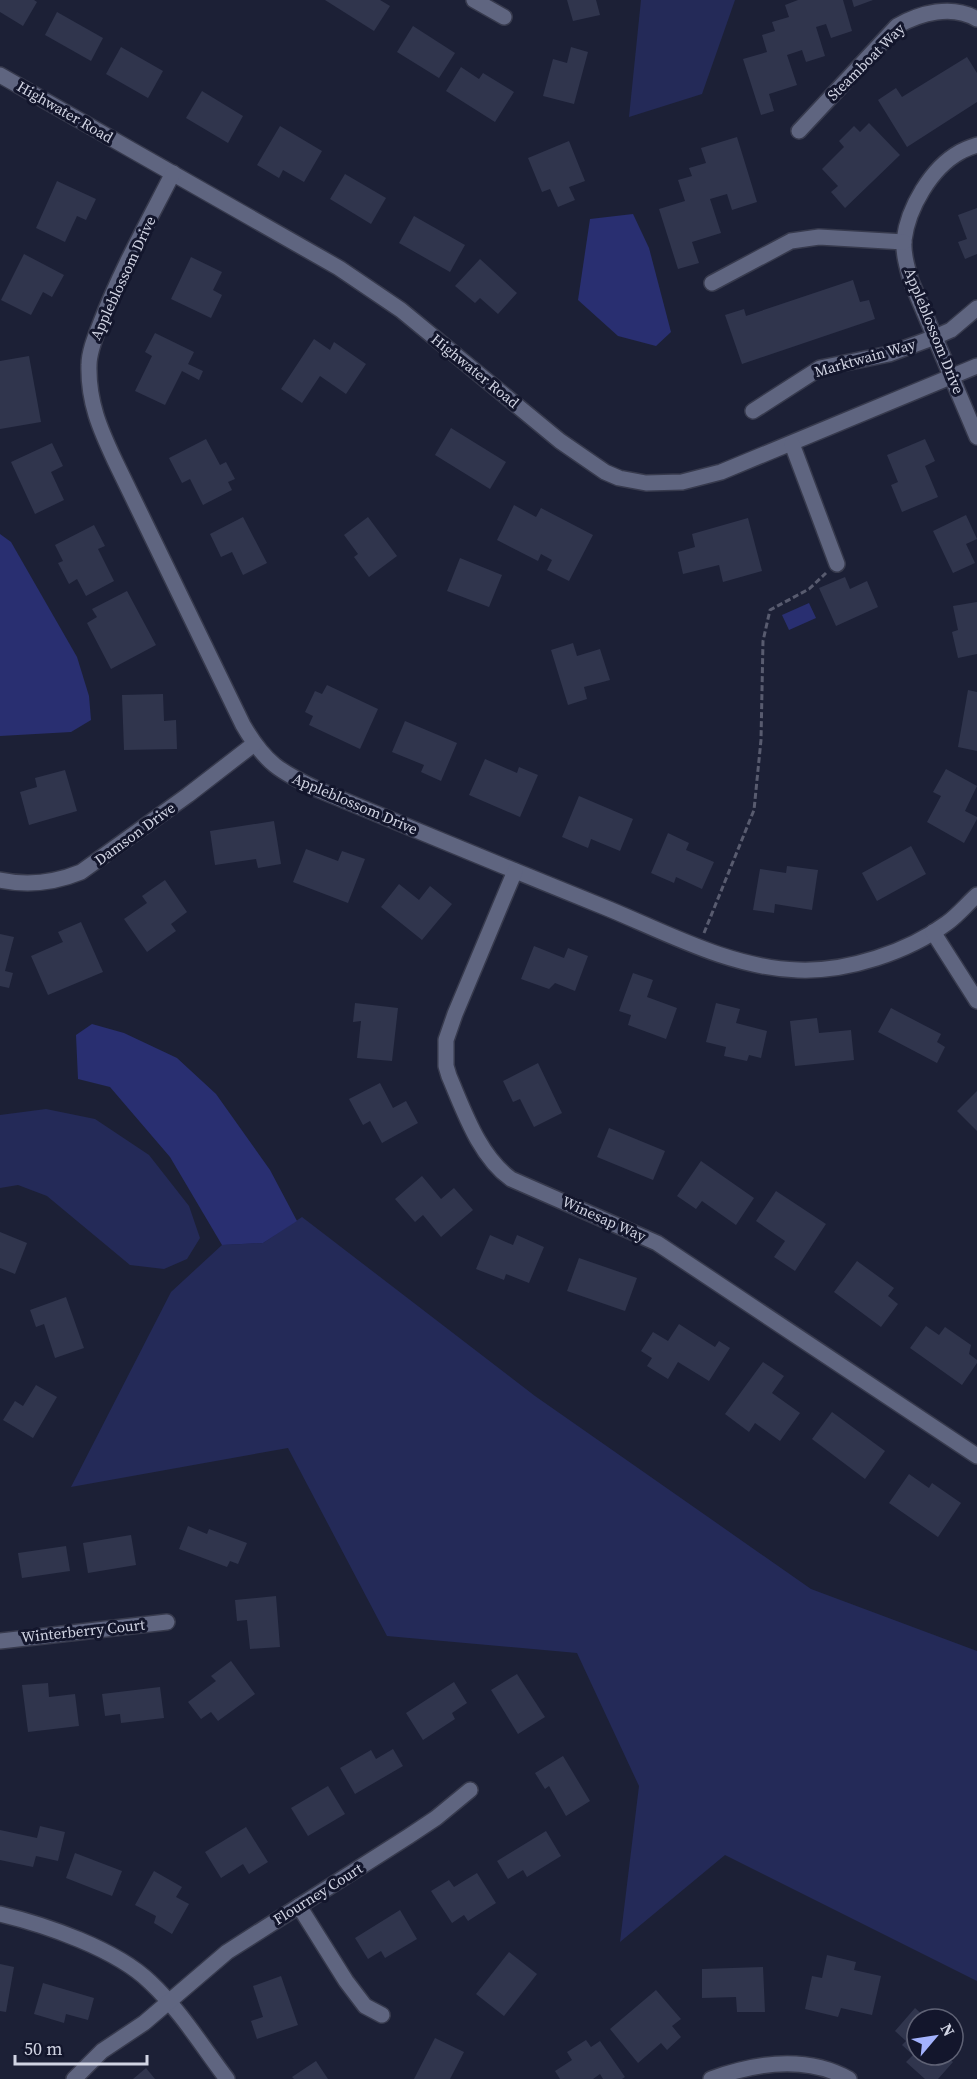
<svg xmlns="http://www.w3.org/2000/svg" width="977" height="2079" font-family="'Source Serif 4',serif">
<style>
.green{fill:#242a58}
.water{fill:#292f71}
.building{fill:#30354d}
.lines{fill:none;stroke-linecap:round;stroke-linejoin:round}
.minor-casing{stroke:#373a4d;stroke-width:18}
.path{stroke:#585b6f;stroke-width:3;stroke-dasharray:6 3;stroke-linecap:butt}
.minor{stroke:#5f6580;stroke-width:15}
.labels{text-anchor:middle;stroke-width:6;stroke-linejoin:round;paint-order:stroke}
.street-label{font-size:15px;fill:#d1d4e3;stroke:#13162c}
</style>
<rect width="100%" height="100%" fill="#1c2036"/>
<g class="green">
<path d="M641,0H735L702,94L629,117Z"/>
<path d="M46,1109L95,1119L149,1155L189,1206L200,1238L187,1259L164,1269L130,1265L47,1196L18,1185L0,1188V1115Z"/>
<path d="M302,1217L535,1396L811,1589L977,1651V1981L725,1855L620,1942L639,1786L577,1653L387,1636L288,1448L71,1487L171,1292L222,1245L263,1243Z"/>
</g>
<g class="water">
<path d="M633,214L649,248L671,332L656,346L618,336L578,300L590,219Z"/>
<path d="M0,534L11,542L77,657L89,696L91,720L71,732L0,736Z"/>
<path d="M809,603L816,618L789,630L782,615Z"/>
<path d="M92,1024L124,1033L177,1058L216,1094L270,1170L297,1221L263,1243L222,1245L170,1157L110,1087L78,1079L76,1035Z"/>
</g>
<g class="building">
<path d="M0,0H34L37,2L23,26L0,12Z"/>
<path d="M325,0H380L390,6L374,31Z"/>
<path d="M567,0H596L600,15L573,21Z"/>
<path d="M798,0H843L852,31L831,38L826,24L816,27L825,56L806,62L802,50L787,55L797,85L769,94L774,111L761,115L743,59L767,52L762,35L775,31L772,22L789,17L785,5Z"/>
<path d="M852,0H873L854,7Z"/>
<path d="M57,12L103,38L91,61L45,35Z"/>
<path d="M413,26L455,53L439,78L397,52Z"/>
<path d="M121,47L163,71L148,98L106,74Z"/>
<path d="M571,47L588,52L574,104L543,96L553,59L567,63Z"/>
<path d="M967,57L977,73V102L907,147L878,100L896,88L902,97Z"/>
<path d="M461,67L479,79L483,73L514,92L495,122L446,91Z"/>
<path d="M202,91L243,116L228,143L186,118Z"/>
<path d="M869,123L900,155L845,208L831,192L838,186L822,169L844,147L839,141L854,126L860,132Z"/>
<path d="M280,126L322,151L304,182L283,170L279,178L257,165Z"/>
<path d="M737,137L757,202L732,210L727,194L710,199L721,233L692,242L699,263L678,269L659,209L685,201L678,180L692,176L689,168L706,163L701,148Z"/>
<path d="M569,141L585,181L569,187L575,200L558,207L550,189L542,192L528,158Z"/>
<path d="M345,174L386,198L371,224L330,199Z"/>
<path d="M57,181L96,199L86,220L77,216L65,242L36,228Z"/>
<path d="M977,208V254L965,259L958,242L967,239L958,215Z"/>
<path d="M414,216L465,245L450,272L399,243Z"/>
<path d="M24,254L64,275L52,297L43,292L31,315L1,300Z"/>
<path d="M191,257L222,272L213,290L222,295L211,318L171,299Z"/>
<path d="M480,259L517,293L498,314L480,298L475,303L455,286Z"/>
<path d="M853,280L860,302L869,300L875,319L742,364L725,315L744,309L746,316Z"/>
<path d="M155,333L194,352L188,364L203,371L199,380L182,371L165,405L135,391L152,356L145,352Z"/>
<path d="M314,339L330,350L334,342L366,364L346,394L320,376L302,403L281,389Z"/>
<path d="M29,356L41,422L0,429V361Z"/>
<path d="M451,428L506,462L490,489L435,455Z"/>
<path d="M206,439L220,465L226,462L235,479L228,482L232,490L203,505L190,479L182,483L169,458Z"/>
<path d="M925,439L935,461L925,466L938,497L902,512L891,485L898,482L887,455Z"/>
<path d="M52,443L63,466L51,472L64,500L35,514L11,462Z"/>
<path d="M514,505L536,517L541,508L593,535L569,581L547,570L552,560L541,554L538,561L497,540Z"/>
<path d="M966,515L977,539L966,544L975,563L953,573L933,531Z"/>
<path d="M243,517L267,563L243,575L232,552L221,557L210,534Z"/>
<path d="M368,517L397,556L369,577L354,557L358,554L344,535Z"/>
<path d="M748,518L762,571L723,582L719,565L683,574L678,552L695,547L692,534Z"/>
<path d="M94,525L105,546L98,549L114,581L86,596L77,579L69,584L58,563L63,561L55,545Z"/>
<path d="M460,558L502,575L489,607L447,591Z"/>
<path d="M845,577L850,589L867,581L878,607L836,626L819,588Z"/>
<path d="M127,591L156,645L111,669L87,623L97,617L92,609Z"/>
<path d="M977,602V654L958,658L952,632L958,630L953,606Z"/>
<path d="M573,643L577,656L600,649L610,680L584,687L587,699L568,705L551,650Z"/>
<path d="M327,685L378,709L360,749L309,725L313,716L305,712L315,691L322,694Z"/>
<path d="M968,690L977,692V751L958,747Z"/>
<path d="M163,694L164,721L176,720L177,749L124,750L122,695Z"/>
<path d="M405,721L457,743L441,781L421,772L424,765L392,752Z"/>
<path d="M485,759L517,773L519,767L538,775L520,817L469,795Z"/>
<path d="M946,769L977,786L965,811L977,817V819L964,843L927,822L941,796L933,792Z"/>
<path d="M65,770L77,811L29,825L20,792L37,787L35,778Z"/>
<path d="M579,796L633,819L620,851L591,839L588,848L562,837Z"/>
<path d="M274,821L281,864L258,868L256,859L215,865L210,831Z"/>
<path d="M668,833L689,843L686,850L714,862L702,889L676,877L674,883L651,873Z"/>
<path d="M911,846L926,874L877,901L862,873Z"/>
<path d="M306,849L338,861L342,851L365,859L348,903L293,882Z"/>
<path d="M787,866L818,870L812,910L775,904L774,913L753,910L760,869L786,873Z"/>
<path d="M165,880L187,912L171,924L176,931L147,952L124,919L147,903L142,896Z"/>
<path d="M399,884L419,900L430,886L452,904L422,940L381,907Z"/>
<path d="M81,922L103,972L48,995L31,956L63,942L58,932Z"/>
<path d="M0,934L14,937L5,971L13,973L9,988L0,986Z"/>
<path d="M534,946L564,958L568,948L588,956L575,991L555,983L549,989L521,979Z"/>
<path d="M633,973L653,980L647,997L677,1008L666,1039L628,1025L631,1015L619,1011Z"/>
<path d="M355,1003L398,1008L392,1061L357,1058L361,1021L353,1022Z"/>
<path d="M716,1003L740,1009L736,1023L767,1031L761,1058L749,1055L747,1061L724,1056L726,1047L706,1042Z"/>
<path d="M891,1008L941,1034L937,1042L945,1047L937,1063L878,1032Z"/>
<path d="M817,1018L819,1033L851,1030L854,1060L795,1066L790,1021Z"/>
<path d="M538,1063L562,1113L534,1127L520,1099L513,1102L503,1081Z"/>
<path d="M380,1083L393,1108L406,1101L418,1123L382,1143L370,1121L363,1125L349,1099Z"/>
<path d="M977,1091V1131L957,1111Z"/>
<path d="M609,1128L665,1151L653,1180L597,1157Z"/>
<path d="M701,1161L754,1198L736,1225L702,1201L696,1209L677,1196Z"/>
<path d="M422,1176L441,1199L454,1188L473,1210L441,1237L423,1215L415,1222L395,1199Z"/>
<path d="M776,1191L826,1224L795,1271L774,1257L785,1241L756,1221Z"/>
<path d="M0,1232L27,1243L15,1274L0,1268Z"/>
<path d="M490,1235L513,1245L517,1235L544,1247L529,1283L506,1274L504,1280L476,1269Z"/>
<path d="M579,1258L637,1278L625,1311L567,1291Z"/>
<path d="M857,1261L894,1288L888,1296L898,1304L881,1327L834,1292Z"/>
<path d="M66,1297L84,1348L55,1358L44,1324L36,1327L30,1310Z"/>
<path d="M679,1324L715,1347L719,1341L730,1348L709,1381L678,1362L668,1379L647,1366L652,1358L641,1351L653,1332L668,1341Z"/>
<path d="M926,1326L939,1335L945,1327L971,1345L969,1354L977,1360V1363L962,1385L910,1348Z"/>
<path d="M763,1362L784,1376L772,1393L800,1413L780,1441L755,1423L749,1432L725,1414Z"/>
<path d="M36,1385L57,1397L33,1438L3,1420L15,1401L23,1406Z"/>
<path d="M832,1412L885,1451L865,1479L812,1439Z"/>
<path d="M909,1474L929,1488L932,1483L961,1503L938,1537L889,1503Z"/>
<path d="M188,1526L207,1534L209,1529L247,1543L238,1564L230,1561L227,1567L179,1549Z"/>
<path d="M131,1535L136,1565L88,1573L83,1543Z"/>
<path d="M66,1546L70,1571L22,1578L18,1553Z"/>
<path d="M276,1596L280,1647L250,1649L247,1620L237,1621L235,1600Z"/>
<path d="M231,1661L255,1694L218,1721L211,1712L201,1719L188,1702L216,1681L211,1676Z"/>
<path d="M517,1674L545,1717L518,1734L491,1690Z"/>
<path d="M454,1682L467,1703L452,1713L455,1719L423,1740L406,1713Z"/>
<path d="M48,1683L49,1697L75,1694L79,1726L28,1732L22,1685Z"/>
<path d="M160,1687L164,1718L121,1723L120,1714L105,1716L102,1694Z"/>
<path d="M393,1749L403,1766L355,1794L340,1768L371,1750L376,1759Z"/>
<path d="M563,1756L590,1801L566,1816L549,1786L545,1789L535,1773Z"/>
<path d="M328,1786L345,1814L308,1836L291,1808Z"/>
<path d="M40,1826L65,1832L58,1861L36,1856L33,1867L0,1860V1830L37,1838Z"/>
<path d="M246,1827L268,1862L249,1874L243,1864L221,1878L205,1852Z"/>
<path d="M546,1831L561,1856L527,1877L523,1870L508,1879L497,1861Z"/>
<path d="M75,1853L122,1871L112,1896L66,1878Z"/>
<path d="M154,1871L182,1887L176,1897L189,1904L172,1934L154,1923L156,1916L135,1905Z"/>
<path d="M477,1873L496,1903L468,1921L464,1915L452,1923L431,1891L449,1880L454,1887Z"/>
<path d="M400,1910L417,1939L385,1958L381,1951L368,1959L355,1938Z"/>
<path d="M509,1952L537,1974L504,2016L476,1994Z"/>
<path d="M827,1955L856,1962L854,1970L881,1976L872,2015L841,2008L838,2017L805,2009L812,1976L822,1978Z"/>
<path d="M0,1964L14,1967L6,2012L0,2011Z"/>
<path d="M763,1967L765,2012H737L736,1997L702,1998V1969Z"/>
<path d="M281,1976L298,2025L257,2039L251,2021L263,2017L253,1986Z"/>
<path d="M43,1983L94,1998L88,2020L66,2014L64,2023L34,2014Z"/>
<path d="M656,1990L681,2019L672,2026L681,2037L667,2050L661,2043L638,2063L610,2029Z"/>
<path d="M915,2008L927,2019H917V2055H945L953,2062L938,2079H925L906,2062L913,2055L902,2045L906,2041L895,2031Z"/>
<path d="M435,2038L464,2052L450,2079H414Z"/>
<path d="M586,2040L591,2047L600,2041L625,2077L622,2079H603L600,2074L593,2079H560L555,2071L572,2060L567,2052Z"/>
<path d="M316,2061L328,2079H294L292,2077Z"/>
<path d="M146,2068L155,2079H133Z"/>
</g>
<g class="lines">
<defs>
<g id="minor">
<path d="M474,0L504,17"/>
<path d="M0,75L339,268L401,310L560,441L605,472L619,478L646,483L682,482L721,472L977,366"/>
<path d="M799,131L897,26C920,13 952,4 977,19"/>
<path d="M977,145C971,147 965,149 960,152C931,168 908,208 904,240C903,253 907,267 911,281L977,437"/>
<path d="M173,173C148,222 121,270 101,322C96,335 89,351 89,365C88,402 100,429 115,461L243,725C265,763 280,772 319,790C416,830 512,870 609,909C669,934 732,968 798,970C847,972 908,952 947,923C958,915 967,904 977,895"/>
<path d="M712,283L791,241L819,237L904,242"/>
<path d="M753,411L820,368L889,354L935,337L951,330L977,308"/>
<path d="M792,444L837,564"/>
<path d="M515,871L455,1014L446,1040V1066L449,1076C464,1111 479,1156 511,1179L657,1243L977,1456"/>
<path d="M0,880C28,886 54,883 81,872L188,795L254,744"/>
<path d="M933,932L977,1001"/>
<path d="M0,1641L167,1622"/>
<path d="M299,1906L346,1981L365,2006L382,2015"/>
<path d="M0,1914C46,1925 116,1949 150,1982C180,2010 202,2046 227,2079"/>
<path d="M74,2079L102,2051L144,2023L227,1952L409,1836L436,1818L470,1790"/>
<path d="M711,2079C755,2063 806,2055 849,2079"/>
</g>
</defs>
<use href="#minor" class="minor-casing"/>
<path class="path" d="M704,933L754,810L761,740L763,641L770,610L809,589L826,573"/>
<use href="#minor" class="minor"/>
</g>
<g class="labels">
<g class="street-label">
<text transform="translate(866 62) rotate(-45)" y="5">Steamboat Way</text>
<text transform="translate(65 112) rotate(30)" y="5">Highwater Road</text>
<text transform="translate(123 278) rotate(-65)" y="5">Appleblossom Drive</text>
<text transform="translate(934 331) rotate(68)" y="5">Appleblossom Drive</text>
<text transform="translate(865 358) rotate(-16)" y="5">Marktwain Way</text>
<text transform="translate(475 371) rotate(39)" y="5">Highwater Road</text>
<text transform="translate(355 804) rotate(23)" y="5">Appleblossom Drive</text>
<text transform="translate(135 834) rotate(-36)" y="5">Damson Drive</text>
<text transform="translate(604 1219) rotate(24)" y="5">Winesap Way</text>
<text transform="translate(83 1631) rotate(-6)" y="5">Winterberry Court</text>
<text transform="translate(318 1894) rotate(-32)" y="5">Flourney Court</text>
</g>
</g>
<g transform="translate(935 2037) rotate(61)"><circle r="28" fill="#13162c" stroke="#5f6275" stroke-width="1.5"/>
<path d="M0-4.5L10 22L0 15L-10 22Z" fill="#a3b2fd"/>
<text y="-9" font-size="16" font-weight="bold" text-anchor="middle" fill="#d1d4e3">N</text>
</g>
<path d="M15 2055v9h132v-9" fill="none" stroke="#d1d4e3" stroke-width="3"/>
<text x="24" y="2055" font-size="18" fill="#d1d4e3" stroke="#13162c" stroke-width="4.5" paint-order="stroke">50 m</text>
</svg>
